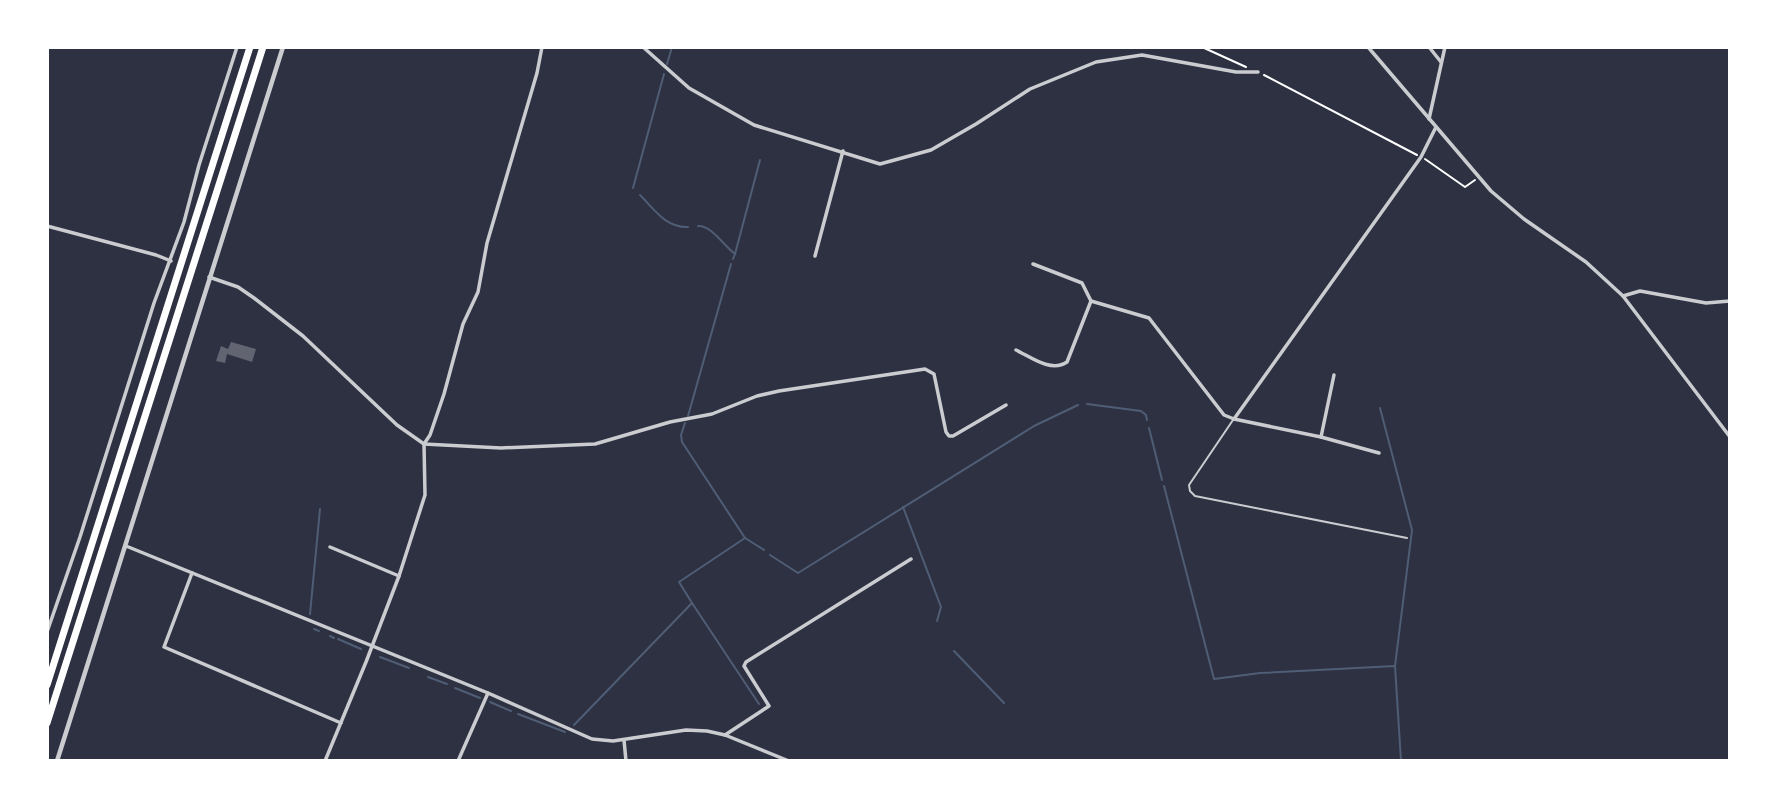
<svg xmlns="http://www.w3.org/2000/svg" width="1777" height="808" font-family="Spectral,serif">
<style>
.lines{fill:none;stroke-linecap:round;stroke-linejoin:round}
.stream{stroke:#4f5d75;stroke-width:2}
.building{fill:#626471}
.path{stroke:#fff;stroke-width:2}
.service{stroke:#caccd0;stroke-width:2}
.minor{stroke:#caccd0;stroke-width:3.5}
.tertiary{stroke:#caccd0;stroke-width:4.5}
.motorway{stroke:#fff;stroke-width:7}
</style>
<rect width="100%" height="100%" fill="#2d3142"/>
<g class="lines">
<g class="stream">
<path d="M667,64L672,47"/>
<path d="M633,188L664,74"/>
<path d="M640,195C655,210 666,228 688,227"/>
<path d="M698,226C711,225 723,245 735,254L733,259"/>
<path d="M735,254L760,160"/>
<path d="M1087,404L1141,411L1146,415L1147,420"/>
<path d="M1380,408L1412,530L1395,666"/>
<path d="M688,416L731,264"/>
<path d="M685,423L681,435L682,442L745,538L764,550"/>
<path d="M1149,428L1162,480"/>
<path d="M1164,486L1214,679L1260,673L1395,666L1401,761"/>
<path d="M903,507L941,607L937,621"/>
<path d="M770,555L798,573L1034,426L1078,405"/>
<path d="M692,603L759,704"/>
<path d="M310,614L320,509"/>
<path d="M314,629L319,631"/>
<path d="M330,636L334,638"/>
<path d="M338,639L361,649"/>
<path d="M954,651L1004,703"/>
<path d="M380,657L409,668"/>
<path d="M428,677L447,684"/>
<path d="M455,688L480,698"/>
<path d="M490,702L511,711"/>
<path d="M518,714L565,732"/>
<path d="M574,725L692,603L679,582L745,538"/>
</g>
</g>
<path class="building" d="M231,342L256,349L252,362L227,354L225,363L216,361L221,346L228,349Z"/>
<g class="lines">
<g class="path">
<path d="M1202,47L1246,67"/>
<path d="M1264,75L1417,155"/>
<path d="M1425,159L1465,187L1475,180"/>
</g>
<path class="service" d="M1233,420L1189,485L1190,491L1195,496L1407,538"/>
<g class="minor">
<path d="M643,47L689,88L754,125L880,164L931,150L976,124L1030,89L1096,62L1142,55L1236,72H1258"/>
<path d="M1368,47L1491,191L1524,219L1586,262L1623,296L1730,437"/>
<path d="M1429,47L1441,62"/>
<path d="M1429,119L1445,47"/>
<path d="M47,226L156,255L171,261"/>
<path d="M815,256L843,151"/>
<path d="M1033,264L1082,283L1091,301L1149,318L1224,415L1234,419L1421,157L1436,127"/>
<path d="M209,277L238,287L254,298L303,336L397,425L424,444L501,448L595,444L670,422L712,414L757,396L779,391L925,369L934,374L946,432L949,436H953L1006,405"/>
<path d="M1623,296L1640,291L1706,303L1730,301"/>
<path d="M1016,350C1031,357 1051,373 1067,362L1091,301"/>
<path d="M1234,419L1321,437L1379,453"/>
<path d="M1321,437L1334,375"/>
<path d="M126,546L488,693L592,739L613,741L686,730L707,731L725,735L789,761"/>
<path d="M330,547L399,576"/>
<path d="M192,573L164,647L341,723"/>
<path d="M47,632L80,537L154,303L184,222L199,165L237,47"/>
<path d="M725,735L769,706L744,666L746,662L911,559"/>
<path d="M624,740L626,761"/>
<path d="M325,761L366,662L399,576L425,495L424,444L430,435L444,394L463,324L478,292L487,243L537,73L542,47"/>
<path d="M458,761L488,693"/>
</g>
<path class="tertiary" d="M57,761L283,47"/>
<g class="motorway">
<path d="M47,685L250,47"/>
<path d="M47,723L263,47"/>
</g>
</g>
<rect width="1777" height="808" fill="none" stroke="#ffffff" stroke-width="98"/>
</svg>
